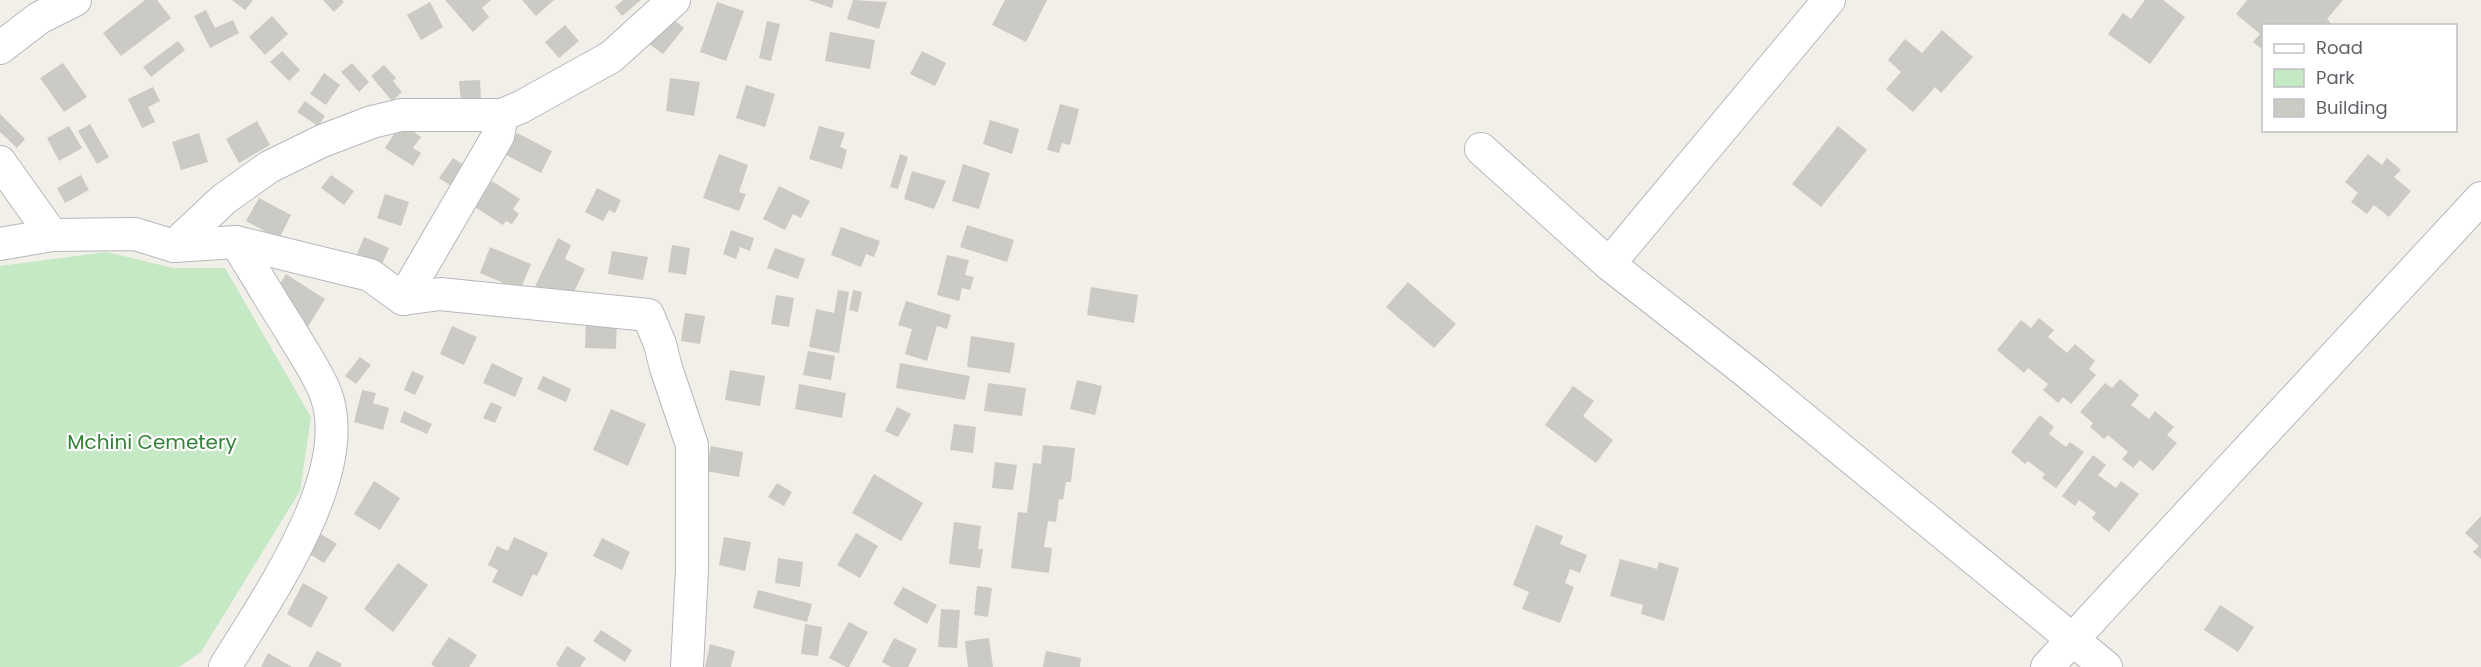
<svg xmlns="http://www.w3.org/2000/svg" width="2481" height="667" font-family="Poppins,sans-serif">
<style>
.green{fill:#c5e8c5}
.building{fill:#cccac5}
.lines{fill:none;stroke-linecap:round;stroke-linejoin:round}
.minor-casing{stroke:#b5b8bc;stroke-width:34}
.minor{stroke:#fff;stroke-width:32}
.labels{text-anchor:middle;stroke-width:4.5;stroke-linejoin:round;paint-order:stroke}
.park-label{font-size:20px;fill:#348238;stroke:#fff}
</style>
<rect width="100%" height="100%" fill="#f1efe8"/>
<path class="green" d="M107,252L173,268H225L311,417L300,491L201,652L179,667H0V266Z"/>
<g class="building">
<path d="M145,0H157L171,18L121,56L103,33Z"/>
<path d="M232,0H253L245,10Z"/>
<path d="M323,0H342L344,2L334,12Z"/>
<path d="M445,0H491L482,8L489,17L473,32Z"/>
<path d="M522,0H554L536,16Z"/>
<path d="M623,0H641L622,16L615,7Z"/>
<path d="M808,0H834L832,8Z"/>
<path d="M853,0L887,2L879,29L847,19Z"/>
<path d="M1005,0H1047L1026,42L992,25Z"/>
<path d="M2145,0H2163L2185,17L2150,64L2108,34L2123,13L2131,19Z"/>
<path d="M2247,0H2343L2327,19L2331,23L2329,26H2264V51L2253,42L2260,34L2236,14Z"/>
<path d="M430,2L443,27L421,40L407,15Z"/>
<path d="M717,2L744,11L726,61L700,52Z"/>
<path d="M206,10L215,28L233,20L239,33L210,48L194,16Z"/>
<path d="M272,16L288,34L265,55L249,37Z"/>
<path d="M669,16L684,28L663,54L641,38Z"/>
<path d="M767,21L780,24L771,61L759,58Z"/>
<path d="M565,25L579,41L559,58L545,42Z"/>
<path d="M1942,30L1973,57L1941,93L1935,87L1913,112L1886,89L1901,72L1888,60L1905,39L1922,53Z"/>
<path d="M830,32L875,40L870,69L825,61Z"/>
<path d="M178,41L185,50L151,77L143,67Z"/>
<path d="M282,51L300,70L289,81L270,62Z"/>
<path d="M922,51L946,63L935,86L910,74Z"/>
<path d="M63,63L87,97L64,112L40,78Z"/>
<path d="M352,63L369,82L359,92L341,72Z"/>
<path d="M384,65L396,78L393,81L402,92L392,101L371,76Z"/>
<path d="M324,73L340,85L326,105L310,94Z"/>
<path d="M670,78L700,82L694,116L666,111Z"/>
<path d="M480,80L481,101L461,102L459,81Z"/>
<path d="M746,85L775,94L765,127L736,118Z"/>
<path d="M153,87L160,101L148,107L155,122L142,128L128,99Z"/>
<path d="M305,101L325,116L318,126L297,112Z"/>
<path d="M1060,104L1079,109L1070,145L1062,143L1059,153L1047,150Z"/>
<path d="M0,114L25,139L17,148L0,132Z"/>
<path d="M990,120L1019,129L1012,154L983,144Z"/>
<path d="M257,121L270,145L239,163L226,139Z"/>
<path d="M401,123L421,137L413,148L421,153L413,166L385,148Z"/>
<path d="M90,124L109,157L97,164L78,131Z"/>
<path d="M69,126L82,148L59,161L47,138Z"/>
<path d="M819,126L845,133L840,147L847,150L842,169L809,159Z"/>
<path d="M1838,126L1867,150L1821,207L1792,184Z"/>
<path d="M199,133L208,162L181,170L172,142Z"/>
<path d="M517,133L552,151L541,173L506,155Z"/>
<path d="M719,154L748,165L739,192L746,194L739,211L703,198Z"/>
<path d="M900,154L908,157L898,189L890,187Z"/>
<path d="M2368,154L2382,165L2387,158L2401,170L2394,177L2411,191L2389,217L2374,205L2367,214L2351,202L2358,193L2345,182Z"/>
<path d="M453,158L470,169L456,189L439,178Z"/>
<path d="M963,164L990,173L979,209L952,201Z"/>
<path d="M912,171L946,181L934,209L904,199Z"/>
<path d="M81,175L89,190L65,203L57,188Z"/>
<path d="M331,175L354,191L344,205L321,188Z"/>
<path d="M492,181L520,199L513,209L519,214L512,224L506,221L503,225L475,207Z"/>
<path d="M779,186L810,201L801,218L793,214L785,230L763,219Z"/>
<path d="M597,188L621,200L615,213L609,210L603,221L585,212Z"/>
<path d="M385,194L409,202L401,226L377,218Z"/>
<path d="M259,198L291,215L279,239L246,221Z"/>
<path d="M967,225L1014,240L1007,262L960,247Z"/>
<path d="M841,227L880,241L874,257L866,254L861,267L831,255Z"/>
<path d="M731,230L754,238L750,251L740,247L736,259L723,254Z"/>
<path d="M364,237L389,248L382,264L357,254Z"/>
<path d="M558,238L571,245L565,259L585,269L570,300L533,291Z"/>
<path d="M672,245L690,248L686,275L668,272Z"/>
<path d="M490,247L531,264L520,290L480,273Z"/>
<path d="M775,248L805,259L798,279L767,268Z"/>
<path d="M612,251L648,257L643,280L608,274Z"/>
<path d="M947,255L969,260L965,275L974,277L970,290L962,288L959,301L937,295Z"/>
<path d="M286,274L325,299L301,338L269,302Z"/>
<path d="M1408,282L1456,324L1434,348L1386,307Z"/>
<path d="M1091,287L1138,295L1134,323L1087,315Z"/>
<path d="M838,290L849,292L839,353L809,347L816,309L834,313Z"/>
<path d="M853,290L862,292L858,312L849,310Z"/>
<path d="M776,295L794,298L789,327L771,324Z"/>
<path d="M906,301L951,315L947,329L937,326L927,361L905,354L912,329L898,325Z"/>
<path d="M685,313L705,316L700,344L681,341Z"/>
<path d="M586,317H617L616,349L585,348Z"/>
<path d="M2039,318L2054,330L2048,337L2067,353L2075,344L2095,361L2089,369L2096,375L2071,404L2063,397L2058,403L2043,390L2048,384L2028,368L2024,373L1997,350L2021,320L2031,328Z"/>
<path d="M452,326L477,337L464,365L440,354Z"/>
<path d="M971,336L1015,343L1010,373L967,367Z"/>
<path d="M808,351L835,356L831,380L803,375Z"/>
<path d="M360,357L371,365L356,384L345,376Z"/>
<path d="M492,363L523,378L515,397L483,383Z"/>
<path d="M900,363L970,376L965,400L896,388Z"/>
<path d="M730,370L765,376L760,406L725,400Z"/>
<path d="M412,371L424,376L415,395L404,390Z"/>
<path d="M543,376L571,389L566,402L537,389Z"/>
<path d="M2120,379L2139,395L2131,405L2149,419L2155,411L2174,427L2167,435L2177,443L2153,471L2140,460L2133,468L2122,459L2128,452L2108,435L2104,439L2090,427L2093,423L2080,412L2105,383L2112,388Z"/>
<path d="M1077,380L1102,386L1095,415L1070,409Z"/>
<path d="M988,383L1026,388L1022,416L984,411Z"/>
<path d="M799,384L846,393L842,418L795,409Z"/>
<path d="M1573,386L1594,401L1583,416L1613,440L1596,463L1545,425Z"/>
<path d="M362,390L376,393L373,403L389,408L383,430L354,422Z"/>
<path d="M491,402L502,407L495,423L483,418Z"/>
<path d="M897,407L911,414L898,437L885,431Z"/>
<path d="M611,409L646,424L628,466L593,450Z"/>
<path d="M404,411L432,424L427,434L400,422Z"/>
<path d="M2040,415L2054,427L2049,434L2066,447L2070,442L2084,452L2056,488L2042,478L2045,474L2028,461L2025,464L2011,452Z"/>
<path d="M954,424L976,427L973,453L950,450Z"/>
<path d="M1043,445L1075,448L1071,482H1066L1063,500L1059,499L1056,522L1048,521L1044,547L1052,548L1049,573L1011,568L1018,512L1027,513L1033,463L1041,464Z"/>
<path d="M711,446L743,452L739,477L706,471Z"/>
<path d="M2093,455L2106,465L2098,475L2116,488L2121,481L2139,494L2109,532L2092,518L2096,513L2079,500L2075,506L2062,496Z"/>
<path d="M995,462L1017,465L1013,490L992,488Z"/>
<path d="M874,474L923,503L901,541L852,513Z"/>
<path d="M374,481L400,498L380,530L354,514Z"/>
<path d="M777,483L792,492L784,506L768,497Z"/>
<path d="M2481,516V559L2473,552L2479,546L2465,533Z"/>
<path d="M954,522L981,526L978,549H983L980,568L949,564Z"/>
<path d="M1536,525L1563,536L1560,544L1587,555L1580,573L1570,569L1565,583L1574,587L1560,623L1522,609L1529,592L1513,585Z"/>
<path d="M856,533L878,546L860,578L837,565Z"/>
<path d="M321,534L337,544L324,563L308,553Z"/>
<path d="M514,537L548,553L537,576L533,574L522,597L492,582L498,570L488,565L497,546L508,551Z"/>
<path d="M724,537L751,542L745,571L719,565Z"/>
<path d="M602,538L630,552L622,570L593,556Z"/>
<path d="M778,558L803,562L800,587L775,583Z"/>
<path d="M1620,559L1657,569L1659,562L1679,568L1664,621L1641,614L1643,605L1610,596Z"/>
<path d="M398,563L428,585L393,632L364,609Z"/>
<path d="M303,583L328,597L311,628L287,614Z"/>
<path d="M977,586L992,588L988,617L974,615Z"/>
<path d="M903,587L937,605L927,624L893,604Z"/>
<path d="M758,590L812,604L807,622L753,608Z"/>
<path d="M2220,605L2254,627L2238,652L2204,630Z"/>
<path d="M941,609L960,610L957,648L938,647Z"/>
<path d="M849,622L868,632L849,667H846L829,658Z"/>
<path d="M805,624L822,627L818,656L801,654Z"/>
<path d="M601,630L632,650L625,662L593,641Z"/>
<path d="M449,637L477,655L469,667H435L431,664Z"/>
<path d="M894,638L917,649L908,667H891L882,662Z"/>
<path d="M989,638L993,667H968L965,641Z"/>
<path d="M710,644L735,651L731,667H705Z"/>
<path d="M567,646L586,658L580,667H559L556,664Z"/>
<path d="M317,651L342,664L340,667H308Z"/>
<path d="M1046,651L1081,658L1080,667H1043Z"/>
<path d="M268,653L292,667H261Z"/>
</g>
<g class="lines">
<defs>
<g id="minor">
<path d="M0,48L39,18L75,0"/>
<path d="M1481,149L1609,264L1748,373L2106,667"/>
<path d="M0,162L52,235"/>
<path d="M0,244L52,235L135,234L174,246L236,242L370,275L403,299L440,294L648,315L660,344L666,368L692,445V570L687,667"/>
<path d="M174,246L224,199L269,167L322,141L372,122L401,115H502"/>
<path d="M1609,264L1829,0"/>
<path d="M403,299L498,136L502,115L521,107L611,57L674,0"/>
<path d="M225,667C266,599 357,472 325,392C316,370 301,349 289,328C271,300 254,271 236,242"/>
<path d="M2047,667L2481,198"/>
</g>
</defs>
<use href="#minor" class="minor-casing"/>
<use href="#minor" class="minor"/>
</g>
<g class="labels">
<g class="park-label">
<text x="152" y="449">Mchini Cemetery</text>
</g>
</g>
<rect x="2262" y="24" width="195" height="108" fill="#ffffff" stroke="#bfc1c3" stroke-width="1.5"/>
<rect x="2274" y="44" width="30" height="9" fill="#ffffff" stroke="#bfc1c3" stroke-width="1.5"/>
<text x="2316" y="54" font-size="18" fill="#5f6368">Road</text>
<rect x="2274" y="69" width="30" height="18" fill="#c5e8c5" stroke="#bfc1c3" stroke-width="1.5"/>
<text x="2316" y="84" font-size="18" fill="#5f6368">Park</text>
<rect x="2274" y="99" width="30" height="18" fill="#cccac5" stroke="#bfc1c3" stroke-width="1.5"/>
<text x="2316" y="114" font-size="18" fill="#5f6368">Building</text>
</svg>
